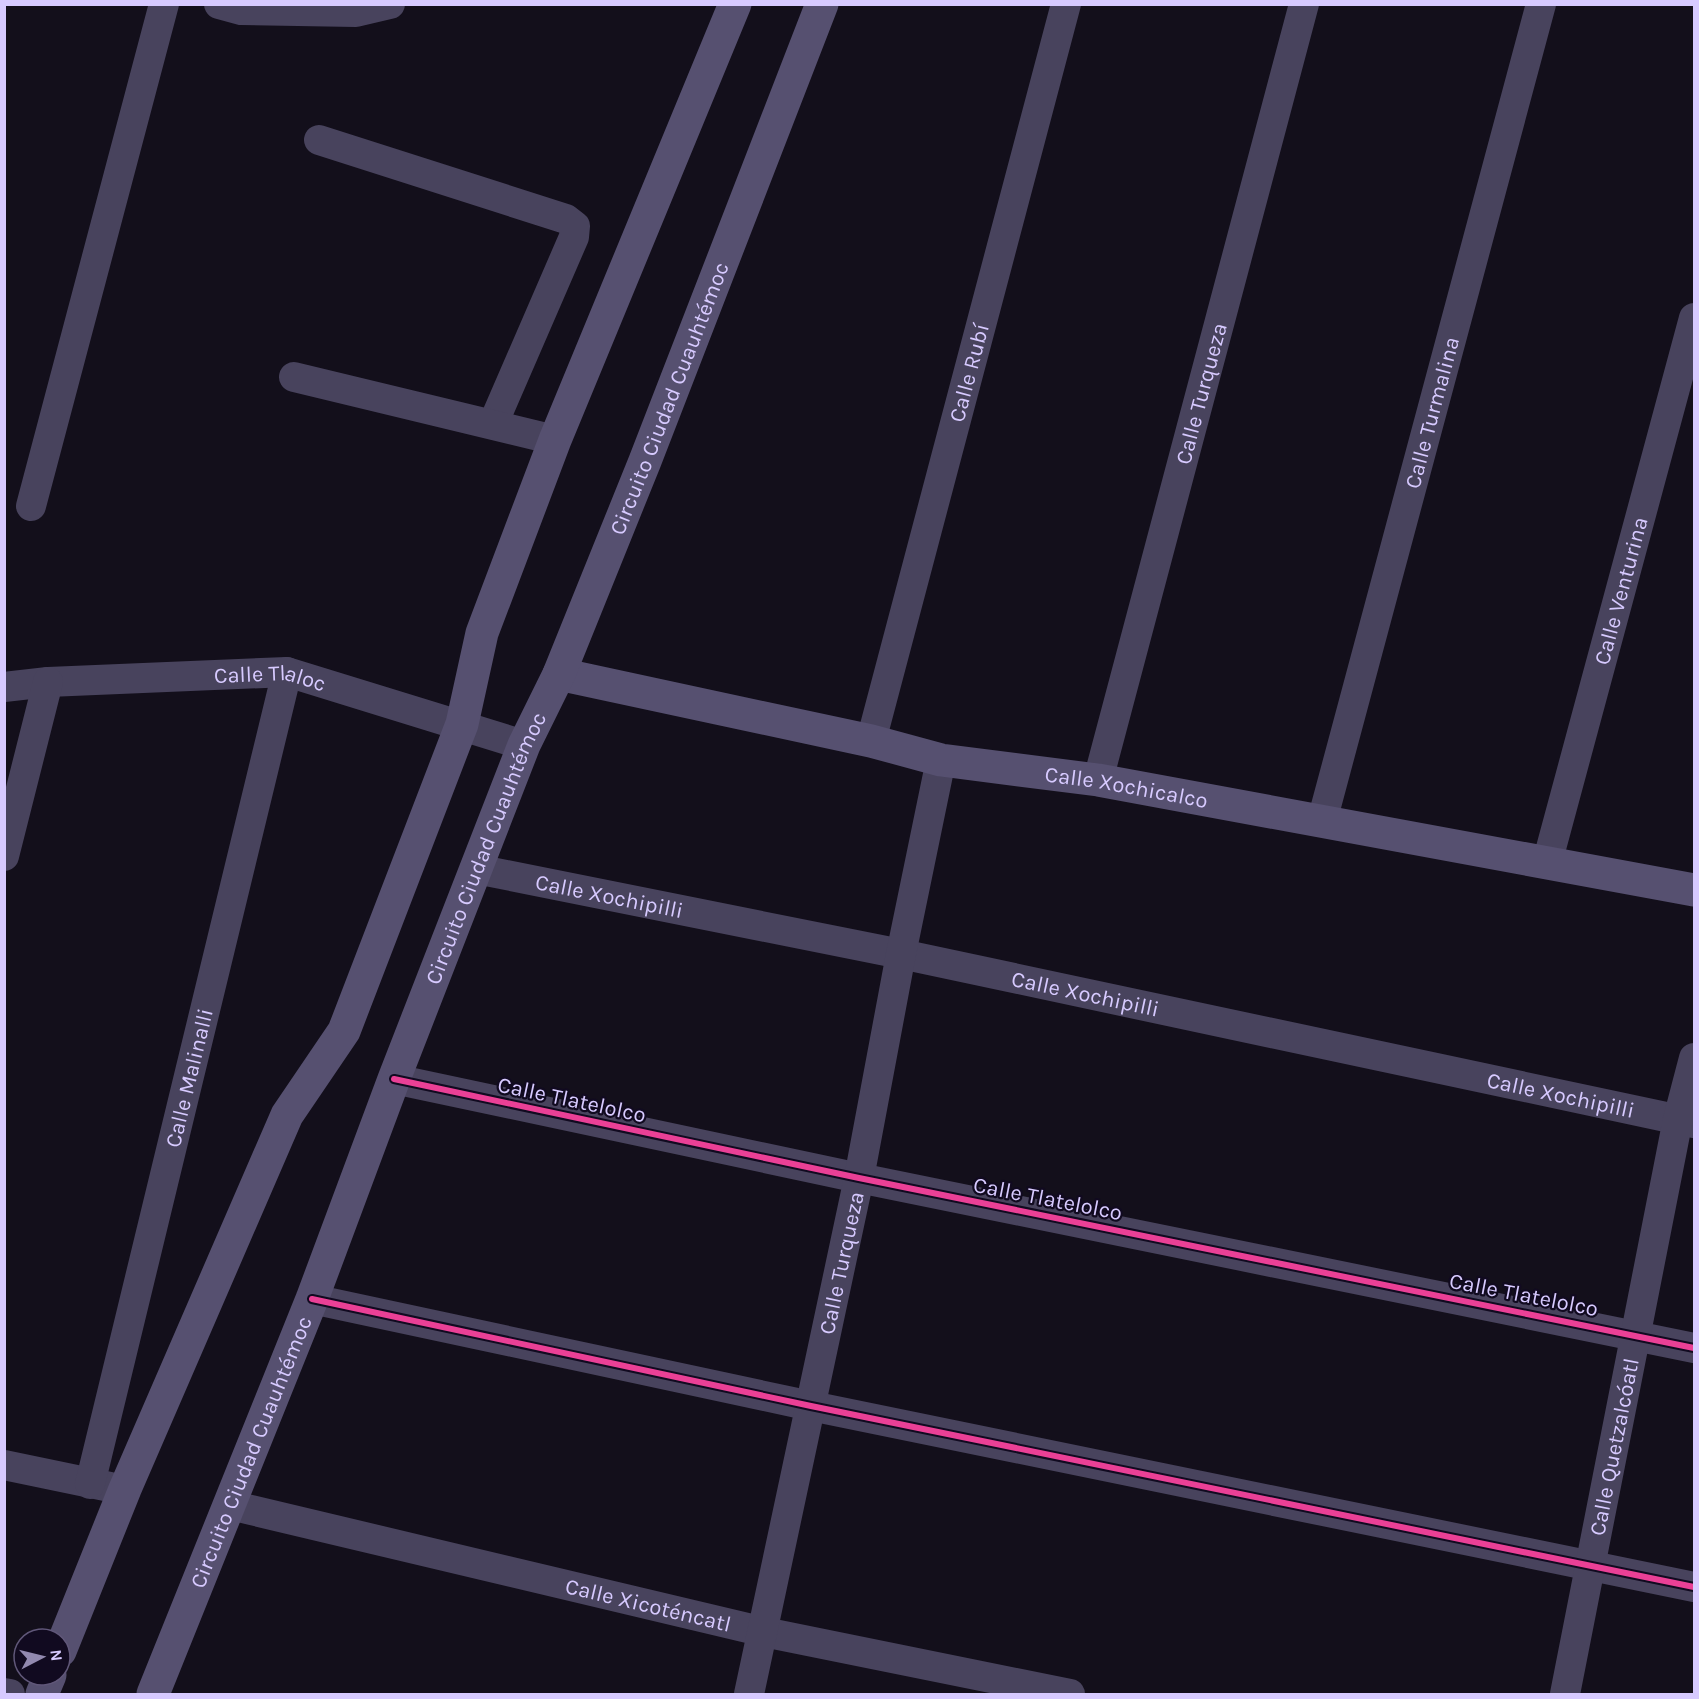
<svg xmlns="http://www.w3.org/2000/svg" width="1699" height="1699" font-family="Karla,sans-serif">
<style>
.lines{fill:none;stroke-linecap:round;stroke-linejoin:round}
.street{stroke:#48435d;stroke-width:30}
.secondary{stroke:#565070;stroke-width:33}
.cycleway-casing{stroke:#110a20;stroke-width:10}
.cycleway{stroke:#ea4096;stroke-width:6}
.labels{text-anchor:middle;stroke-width:4.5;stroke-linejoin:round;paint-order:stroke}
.street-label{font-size:22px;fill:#d7caff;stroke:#110a20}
</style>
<rect width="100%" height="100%" fill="#130f1b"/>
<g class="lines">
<g class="street">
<path d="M219,4L241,10L356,12L390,4"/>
<path d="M319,140L566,219L575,226L574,237L493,424"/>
<path d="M294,377L555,440"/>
<path d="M31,506L164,4"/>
<path id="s1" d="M4,687L48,682L287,672L524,745"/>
<path id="s2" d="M871,741L1066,4"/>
<path id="s3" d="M1098,780L1304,4"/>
<path id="s4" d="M1322,821L1541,4"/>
<path d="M4,856L48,682"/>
<path id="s5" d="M1547,863L1694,318"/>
<path id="s6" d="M476,869L901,954L1694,1123"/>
<path d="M394,1079L859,1178L1694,1348"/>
<path d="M312,1299L811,1406L1694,1587"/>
<path d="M4,1465L110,1487"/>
<path id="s7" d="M90,1484L287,672"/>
<path id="s8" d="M230,1505L764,1632L1070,1694"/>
<path d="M4,1693L10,1694"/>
<path id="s9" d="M749,1694L859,1178L901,954L941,760"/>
<path id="s10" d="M1565,1694L1678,1119L1694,1058"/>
</g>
<g class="secondary">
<path id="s11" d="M559,674L871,741L941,760L1098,780L1694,890"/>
<path d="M60,1651L125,1489L287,1115L344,1031L462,724L482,633L555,440L735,4"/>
<path d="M42,1694L50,1675"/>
<path id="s12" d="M153,1694L312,1299L394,1079L524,745L559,674L645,461L822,4"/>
</g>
<defs>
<g id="cycleway">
<path d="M394,1079L859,1178L1694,1348"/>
<path d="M312,1299L811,1406L1694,1587"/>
</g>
</defs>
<use href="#cycleway" class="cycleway-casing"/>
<use href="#cycleway" class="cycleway"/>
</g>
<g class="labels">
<g class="street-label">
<text dy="8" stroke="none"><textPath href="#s2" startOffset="381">Calle Rubí</textPath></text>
<text dy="8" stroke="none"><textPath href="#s3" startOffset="400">Calle Turqueza</textPath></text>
<text dy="8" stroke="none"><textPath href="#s12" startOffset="1395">Circuito Ciudad Cuauhtémoc</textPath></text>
<text dy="8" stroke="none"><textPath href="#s4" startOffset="423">Calle Turmalina</textPath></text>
<text dy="8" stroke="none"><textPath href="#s5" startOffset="282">Calle Venturina</textPath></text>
<text dy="8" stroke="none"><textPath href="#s1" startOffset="267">Calle Tlaloc</textPath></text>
<text dy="8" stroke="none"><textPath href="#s11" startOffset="579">Calle Xochicalco</textPath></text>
<text dy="8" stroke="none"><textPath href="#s12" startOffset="909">Circuito Ciudad Cuauhtémoc</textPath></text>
<text dy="8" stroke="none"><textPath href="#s6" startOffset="136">Calle Xochipilli</textPath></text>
<text dy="8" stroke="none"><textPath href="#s6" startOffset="622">Calle Xochipilli</textPath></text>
<text dy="8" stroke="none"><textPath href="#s7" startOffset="418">Calle Malinalli</textPath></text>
<text dy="8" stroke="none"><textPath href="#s6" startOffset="1108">Calle Xochipilli</textPath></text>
<text transform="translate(572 1099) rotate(12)" y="8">Calle Tlatelolco</text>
<text transform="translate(1048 1198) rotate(11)" y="8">Calle Tlatelolco</text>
<text dy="8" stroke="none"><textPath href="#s9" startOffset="441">Calle Turqueza</textPath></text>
<text transform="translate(1524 1294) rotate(11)" y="8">Calle Tlatelolco</text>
<text dy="8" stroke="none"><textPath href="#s10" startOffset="252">Calle Quetzalcóatl</textPath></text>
<text dy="8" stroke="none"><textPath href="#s12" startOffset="261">Circuito Ciudad Cuauhtémoc</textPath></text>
<text dy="8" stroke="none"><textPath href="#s8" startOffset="430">Calle Xicoténcatl</textPath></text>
</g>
</g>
<rect width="1699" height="1699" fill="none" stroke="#d7caff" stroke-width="12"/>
<g transform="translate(42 1657) rotate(83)"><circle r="28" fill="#110a20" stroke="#605779" stroke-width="1.5"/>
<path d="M0-4.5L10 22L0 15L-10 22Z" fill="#9289af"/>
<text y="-9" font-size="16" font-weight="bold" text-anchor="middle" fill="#d7caff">N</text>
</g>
</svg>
